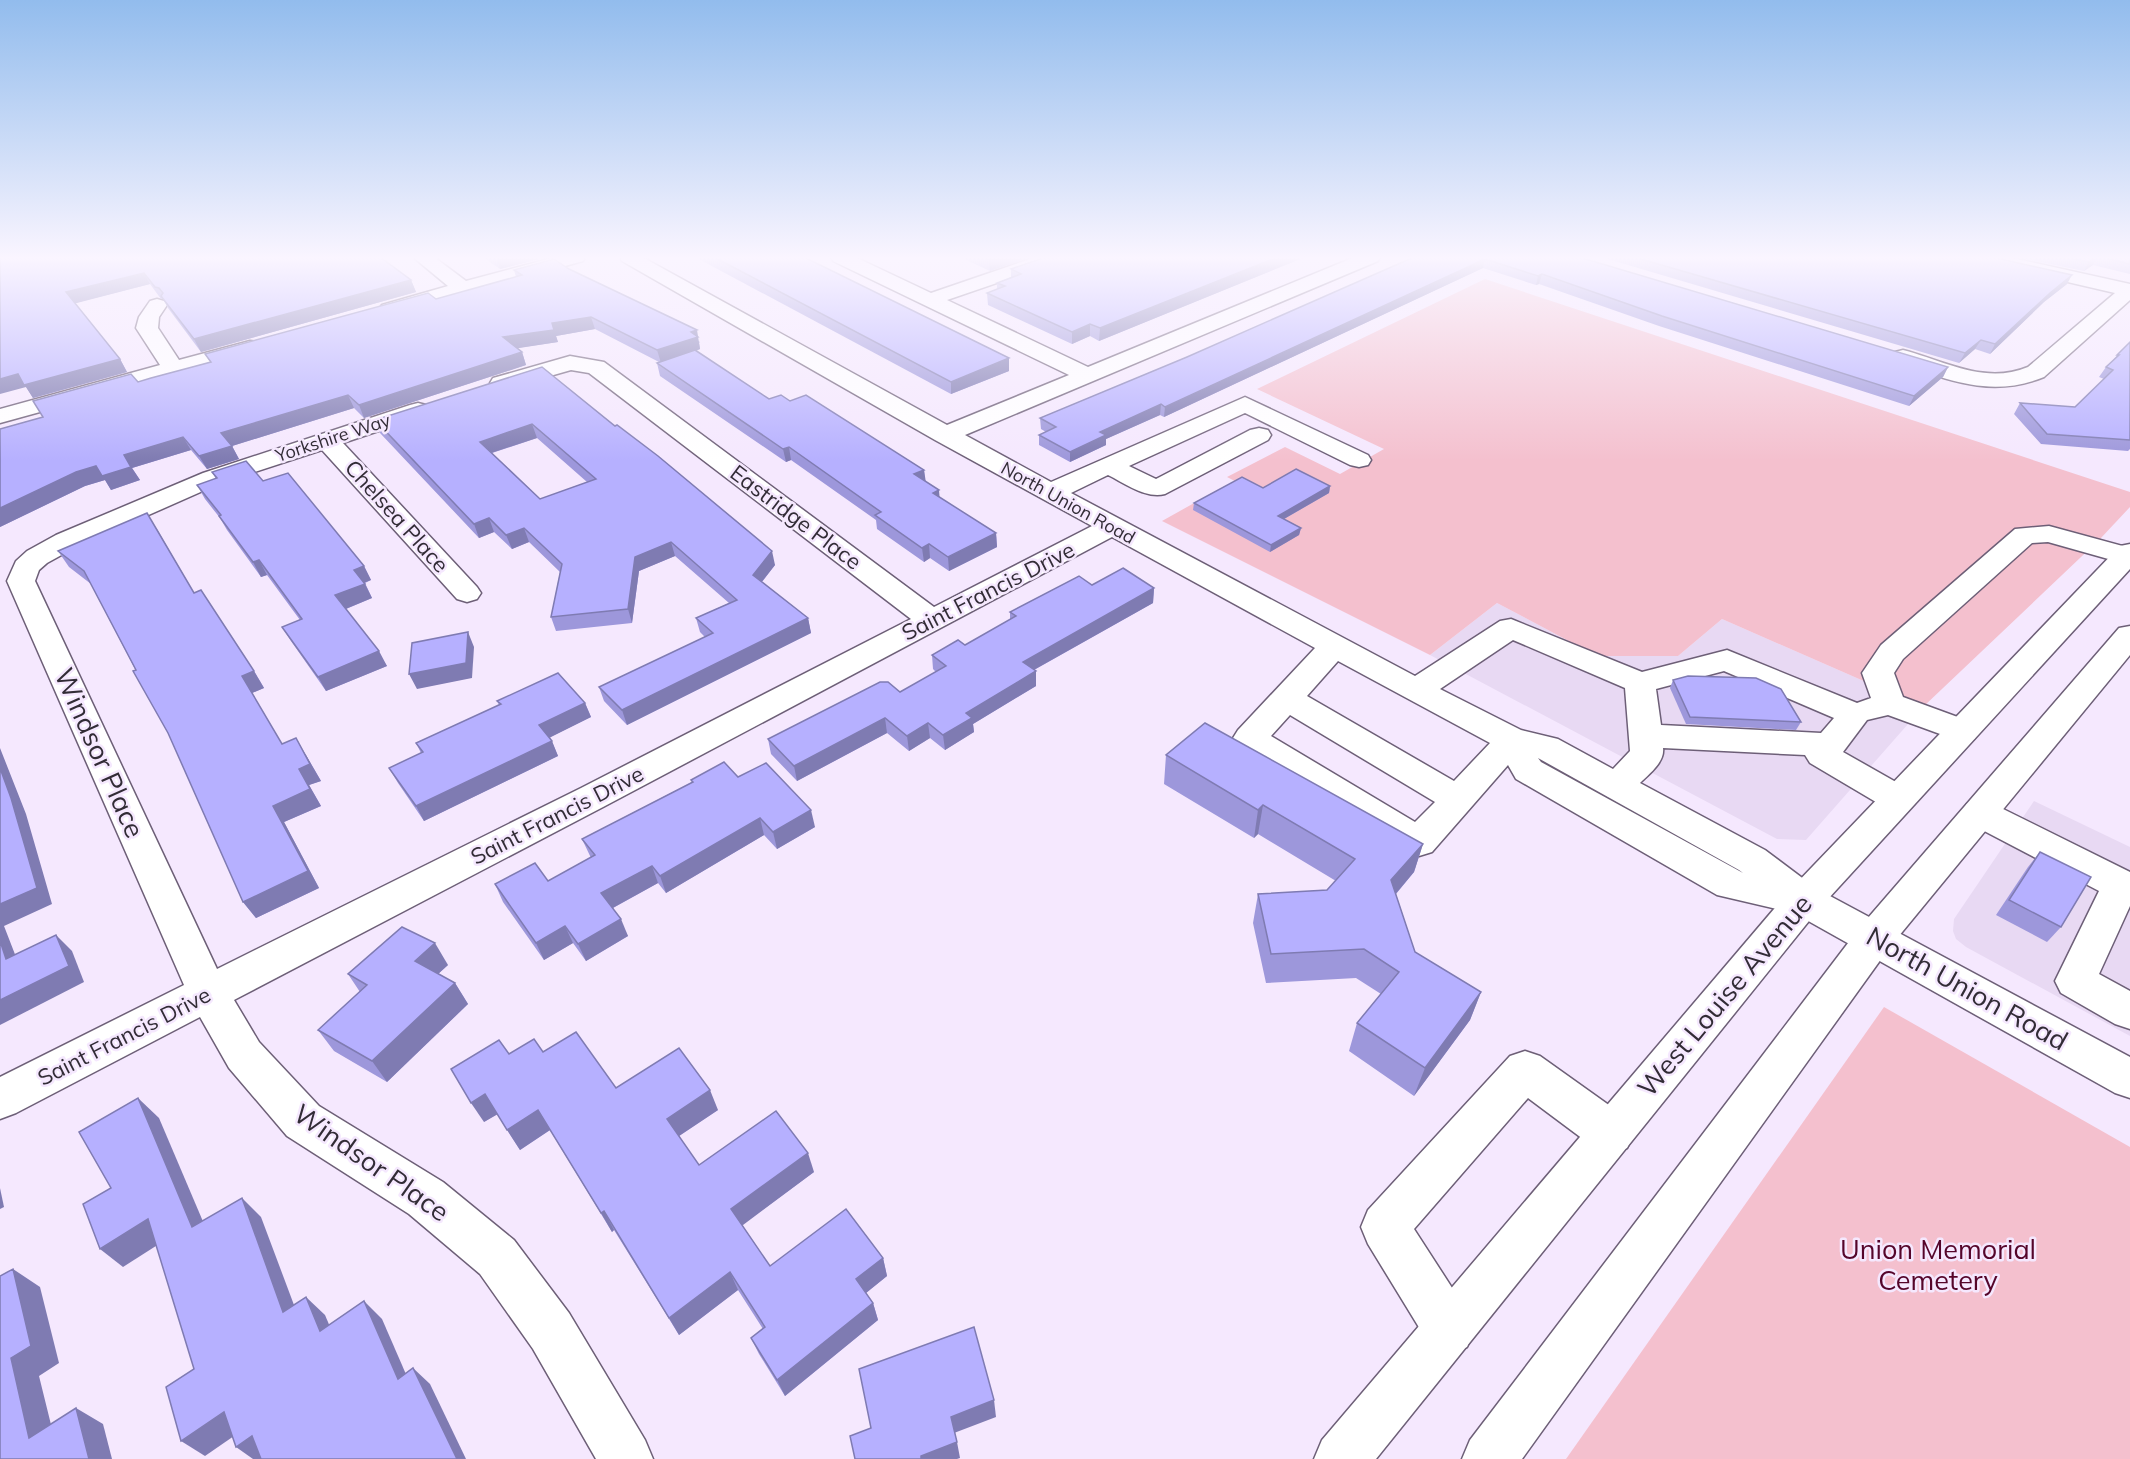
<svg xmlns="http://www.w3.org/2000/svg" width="2130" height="1459" font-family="Mulish,sans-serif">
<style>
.built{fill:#e8d9f3}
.green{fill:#f4c0ce}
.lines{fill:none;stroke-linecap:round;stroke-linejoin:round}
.minor-casing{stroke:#6d5f77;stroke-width:3}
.major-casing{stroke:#6d5f77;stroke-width:3}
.minor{fill:#fff;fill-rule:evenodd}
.major{fill:#fff;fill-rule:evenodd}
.wall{fill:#9d97db;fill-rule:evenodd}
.shaded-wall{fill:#7f7bb2}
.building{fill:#b6b0ff;stroke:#7f7bb2;stroke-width:1.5;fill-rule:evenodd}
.labels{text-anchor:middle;stroke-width:5;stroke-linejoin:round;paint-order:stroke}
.far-street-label{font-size:18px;fill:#322c36;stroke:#f5e8fe}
.street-label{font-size:22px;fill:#322c36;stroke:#f5e8fe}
.near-street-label{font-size:27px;fill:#322c36;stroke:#f5e8fe}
.near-park-label{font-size:27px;fill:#55052a;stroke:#f5e8fe}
</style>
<rect width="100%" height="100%" fill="#f5e8fe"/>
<g class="built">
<path d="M1497,603L1597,656H1678L1722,619L1923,707L1806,840L1777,839L1430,655Z"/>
<path d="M2034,801L2130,847V1036L1966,947L1956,939L1953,931L1954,919Z"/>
</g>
<g class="green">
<path d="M1485,279L2130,492V507L2100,539L1923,707L1722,619L1678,656H1597L1497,603L1430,655L1162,521L1221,488L1277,523L1328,493L1262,495L1227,477L1285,447L1340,474L1384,449L1257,389Z"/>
<path d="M1884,1007L2130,1147V1459H1566Z"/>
</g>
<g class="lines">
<defs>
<g id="minor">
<path d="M413,257H434L466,281L556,257H585L583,261L396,313H382L379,309L382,305L448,286Z"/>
<path d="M620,257H642L947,425L1069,375L833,261L831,257H855L931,293L1036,257H1063L1061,261L947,300L1088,367L1355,257H1380L1378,261L965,435L1051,482L1245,397L1368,455L1371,460L1368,465L1359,467L1350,465L1245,413L1129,466L1156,479L1250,430L1259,428L1268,430L1271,435L1268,440L1165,494C1146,499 1126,484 1108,475L1071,493L1415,676L1500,621L1511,619L1642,672L1727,650L1857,703L1871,698L1862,673L1881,645L2015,529L2049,526L2130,548V563L2126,564L2048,542L2032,543L1903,659L1894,673L1903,697L1974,723L1979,731L1974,739L1962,742L1888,715L1867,720L1843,752L1910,790L1916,799L1910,808L1898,812L1886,808L1810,763L1805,755L1663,748C1665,762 1649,774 1640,783L1765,850L1817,889L2130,1057V1098L2115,1093L1794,913L1717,895L1516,779L1508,765L1432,852L1419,856L1406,852L1238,746L1233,738L1238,730L1315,648L1112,537L605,806L234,1000L259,1042L319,1106L443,1182L514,1240L569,1313L645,1440L653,1459H596L533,1349L480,1274L409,1214L287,1136L229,1068L200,1017L16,1113L0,1119V1077L184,985L7,581L16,561L27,551L56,535L203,473L410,405L418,403L426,405L430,410L426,415L343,443L477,587L481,593L477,599L467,602L457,599L322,450L221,483L76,547L47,563L39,570L35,581L217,969L581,788L911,619L589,373L571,370L501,390L493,388L490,383L493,378L570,356L604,362L934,607L1092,526L935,440L622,261ZM1513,640L1625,688L1630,751L1613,769L1558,739L1521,730L1440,689ZM1338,661L1490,743L1454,781L1307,696ZM1724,671L1834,718L1821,733L1661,725L1656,689ZM1290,715L1435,802L1415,822L1271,736ZM1538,758L1739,870L1743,873L1541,762Z"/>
<path d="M1975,257H2008L2130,284V300L2044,377C1990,399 1947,379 1895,362L1892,357L1895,352L1903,350C1945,361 1985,385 2028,367L2115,293L1977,261Z"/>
<path d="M157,299L164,301L167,305L159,317L158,328L179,360L250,341L258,342L261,347L258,352L0,423V409L160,365L136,328L139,317L150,301Z"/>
<path d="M1980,800L1993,804L2130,872V906L2099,974L2130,991V1029L2115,1024L2061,993L2055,981L2099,891L1967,822L1962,813L1967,804Z"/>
<path d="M1525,1051L1540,1056L1627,1118L1634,1133L1627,1148L1611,1154L1595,1148L1528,1098L1414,1229L1467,1311L1474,1329L1467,1347L1449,1354L1431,1347L1368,1244L1361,1227L1368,1210L1510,1056Z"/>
</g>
<g id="major">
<path d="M2130,544V569L1817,911L1376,1459H1314L1322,1440L1791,889L2120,546Z"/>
<path d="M2130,626V655L1889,948L1522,1459H1462L1470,1440L1861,926L2119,628Z"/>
</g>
</defs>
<use href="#minor" class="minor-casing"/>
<use href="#major" class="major-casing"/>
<use href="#minor" class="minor"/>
<use href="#major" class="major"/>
</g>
<g class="wall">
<path d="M0,257L411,280L416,292L201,352L168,308L163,299H161L150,284L75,303L120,359L127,372L33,398L26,387Z"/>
<path d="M483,257H539V259L500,269Z"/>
<path d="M695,257H804L1009,358V371L951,394Z"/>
<path d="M960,257H1030L990,271Z"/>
<path d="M1046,257H1305L1099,341L1090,336L1072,344L988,305L987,293L997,289V283L1011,277V269Z"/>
<path d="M1414,257H1579L1948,367L1943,377L1909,406L1659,326L1539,284L1536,285L1483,268L1164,417L1160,415L1106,439V445L1070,462L1039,445V435L1046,432L1041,429L1040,418L1187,357Z"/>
<path d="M1601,257H1992L2067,284L2044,302L1990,354L1975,349L1959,363Z"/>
<path d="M2017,257H2130V274L2093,265L2084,271Z"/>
<path d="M569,269L700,342L699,343L700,349L696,351L769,399L790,401L924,470L925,482L939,490V497L996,533L997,547L949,571L930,558L924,562L877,529L876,520L791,460L786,462L660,376L657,363L659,362L595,329L556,336L558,342L517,348L522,352L526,365L364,418L354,408L232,446L239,459L207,469L191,450L132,468L140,480L111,490L105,480L85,486L0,527V429L43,417L138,382L210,362L205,354L436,299L516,277L514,270Z"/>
<path d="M2130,342V449L2128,451L2041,444L2014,414L2020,403L2075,407L2104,379L2099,377L2106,367Z"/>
<path d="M542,367L775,565L762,582L808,618L811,633L627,725L604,701L599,687L705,637L700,632L696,618L729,603L675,556L639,571L632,623L556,631L551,617L560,572L529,542L512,549L494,532L479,538L380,433L375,420ZM537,438L587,482L540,499L492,453Z"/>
<path d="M212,472L263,481L364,566L371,580L365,583L372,598L346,609L387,666L326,691L291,641L282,627L300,620L267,575L261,577L227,530L220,518L205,499L197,485L216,479Z"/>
<path d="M1330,486L1329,493L1284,519L1301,528L1299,535L1270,552L1193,510L1194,503L1263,488Z"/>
<path d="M157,529L194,593L254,671L264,688L252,693L282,744L306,755L321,781L309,785L321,806L284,822L319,888L256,918L243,902L168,733L91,584L69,567L58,551Z"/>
<path d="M1092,585L1154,588L1153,603L1034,670L1036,686L973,724L974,732L945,750L930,738L909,751L887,733L797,781L771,754L768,739L900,692L936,672L933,669L932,655L965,645L1010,620V612Z"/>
<path d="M1673,680L1801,722L1796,730L1686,724L1670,688Z"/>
<path d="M497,701L585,703L591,717L550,737L558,756L424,821L398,783L389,768L421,753L416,743L499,705Z"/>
<path d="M1166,755L1423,844L1414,872L1396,894L1415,952L1481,992L1470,1020L1414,1096L1349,1051L1357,1023L1381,994L1356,978L1266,983L1253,923L1258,894L1327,890L1336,881L1258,834L1254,838L1164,784Z"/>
<path d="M738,777L815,827L777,849L764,835L666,893L658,883L613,908L628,936L586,961L573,943L544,960L503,902L495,884L548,881L591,858L582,839L692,782L691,780Z"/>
<path d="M2040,852L2061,927L2047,942L1996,915L2028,867Z"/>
<path d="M448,965L438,974L455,983L468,1004L387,1082L334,1051L318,1030L360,992L348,974Z"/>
<path d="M543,1052L616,1088L718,1110L679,1136L699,1165L814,1172L742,1225L770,1266L883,1258L887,1276L866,1293L873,1303L878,1320L785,1396L759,1354L751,1338L763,1329L738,1290L679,1335L614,1230L612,1232L550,1130L520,1150L497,1114L484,1122L509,1054Z"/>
</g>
<g class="shaded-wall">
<path d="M500,257H539V259L500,269L497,258Z"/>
<path d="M996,257H1030L990,271L989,259Z"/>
<path d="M1278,257H1305L1099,341L1100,328Z"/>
<path d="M2096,257H2097L2093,265L2084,271L2089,262Z"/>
<path d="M1485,259L1483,268L1164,417L1165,407Z"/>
<path d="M144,273L150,284L73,304L66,292Z"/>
<path d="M1542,274L1539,284L1536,285L1538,276Z"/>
<path d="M2072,275L2067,284L2044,302L1990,354L1995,344L2050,293Z"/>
<path d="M411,280L416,292L201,352L194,339Z"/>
<path d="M591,317L595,329L556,336L558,342L507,350L503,337L552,323Z"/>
<path d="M1090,324V336L1072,344V332Z"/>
<path d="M697,330L700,349L661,363L657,350L691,332Z"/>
<path d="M1981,340L1975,349L1959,363L1965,353Z"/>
<path d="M522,352L526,365L364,418L359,405Z"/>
<path d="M1009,358V371L951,394V382Z"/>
<path d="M120,359L127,372L33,398L26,387L0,394V379L18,374Z"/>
<path d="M1948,367L1943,377L1909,406L1914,396Z"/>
<path d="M348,395L354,408L232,446L239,459L207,469L199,456L221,433Z"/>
<path d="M1161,404L1160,415L1106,439V445L1070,462V452L1100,432Z"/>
<path d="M532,424L537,438L485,455L480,442Z"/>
<path d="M183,437L191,450L132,468L140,480L111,490L105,480L85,486L0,527V508L76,472L124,455Z"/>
<path d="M789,447L791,460L786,462L783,449Z"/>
<path d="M924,470L926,483L914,474Z"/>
<path d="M1330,486L1329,493L1277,523L1278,516Z"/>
<path d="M939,490L940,504L933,493Z"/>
<path d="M489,518L494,532L479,538L474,524Z"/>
<path d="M524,528L529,542L512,549L506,535Z"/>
<path d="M1301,528L1299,535L1270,552L1271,545Z"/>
<path d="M996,533L997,547L949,571L948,557Z"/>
<path d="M671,542L675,556L639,571L632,623L628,609L635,557Z"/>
<path d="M929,544L930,558L924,562L922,548Z"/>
<path d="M772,551L775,565L756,589L753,575Z"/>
<path d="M259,560L267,575L261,577L253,562Z"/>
<path d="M364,566L371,580L361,584L354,570Z"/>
<path d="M365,584L372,598L343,610L335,595Z"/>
<path d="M1154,588L1153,603L1023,676V662Z"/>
<path d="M808,618L811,633L627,725L622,710Z"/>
<path d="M468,632L474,647L472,678L417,689L409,674Z"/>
<path d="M379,651L387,666L326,691L318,677Z"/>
<path d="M254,671L264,688L252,693L242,676Z"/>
<path d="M1036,671V686L973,724L974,732L945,750L943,735L966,713Z"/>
<path d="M585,703L591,717L545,740L539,725Z"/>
<path d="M885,718L887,733L797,781L794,766Z"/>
<path d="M928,723L930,738L909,751L907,736Z"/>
<path d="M296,738L321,781L309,785L321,806L284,822L319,888L256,918L243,902L273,806L299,769Z"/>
<path d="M552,741L558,756L424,821L416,806Z"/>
<path d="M0,748L26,814L52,904L4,926L23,975L6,959L0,941Z"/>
<path d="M1263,805L1258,834L1254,838L1258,810Z"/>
<path d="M811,810L815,827L777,849L773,832Z"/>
<path d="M760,818L764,835L666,893L660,876Z"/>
<path d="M1423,844L1414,872L1383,909L1391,880Z"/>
<path d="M652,866L658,883L609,910L601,893Z"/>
<path d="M621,919L628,936L586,961L578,944Z"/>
<path d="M565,926L573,943L544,960L536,943Z"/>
<path d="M56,935L72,951L84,982L0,1025V1000Z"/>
<path d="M435,943L448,965L428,983L415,961Z"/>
<path d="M455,983L468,1004L387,1082L372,1061Z"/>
<path d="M1481,992L1470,1020L1414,1096L1425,1068Z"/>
<path d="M710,1090L718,1110L676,1138L667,1119Z"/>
<path d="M485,1094L498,1114L484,1122L471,1103Z"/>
<path d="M138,1098L159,1118L213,1245L192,1227Z"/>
<path d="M538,1110L550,1130L520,1150L507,1130Z"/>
<path d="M808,1153L814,1172L739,1228L731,1209Z"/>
<path d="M0,1188L4,1207L0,1209Z"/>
<path d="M242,1198L261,1217L303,1329L283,1312Z"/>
<path d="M604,1211L614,1230L612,1232L601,1213Z"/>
<path d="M148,1219L170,1237L123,1267L100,1249Z"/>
<path d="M883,1258L887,1276L861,1297L856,1279Z"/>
<path d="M13,1269L40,1287L59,1363L39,1376L58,1453L29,1438L11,1358Z"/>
<path d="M730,1272L738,1290L679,1335L669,1318Z"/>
<path d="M306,1297L325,1315L339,1348L320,1331Z"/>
<path d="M364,1301L382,1319L415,1395L398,1379Z"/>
<path d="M873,1303L878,1320L785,1396L777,1380Z"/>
<path d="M413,1368L430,1384L466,1459H457Z"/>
<path d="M994,1400L996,1417L954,1433L951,1417Z"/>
<path d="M76,1408L103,1424L112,1459H89Z"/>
<path d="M224,1412L247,1427L205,1456L181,1441Z"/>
<path d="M252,1436L263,1459H253L236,1447Z"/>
<path d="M957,1442L960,1458L957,1459H921V1456Z"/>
</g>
<g class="building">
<path d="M0,257H380L411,280L194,339L161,296L163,293L159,288L155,287L144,273L66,292L120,359L24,385L18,374L0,379Z"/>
<path d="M714,257H804L1009,358L951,382Z"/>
<path d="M984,257H996L989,259Z"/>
<path d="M1046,257H1278L1100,328L1090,324L1072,332L987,293L1005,286L997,283L1021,274L1011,269Z"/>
<path d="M1414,257H1579L1948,367L1914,396L1662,316L1542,274L1538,276L1485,259L1165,407L1161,404L1100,432L1106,435L1070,452L1039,435L1056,427L1040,418L1187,357Z"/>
<path d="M1634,257H1992L2072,275L2050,293L1995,344L1981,340L1965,353Z"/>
<path d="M2063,257H2096L2089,262Z"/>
<path d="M2102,257H2130V264Z"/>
<path d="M554,259L569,269L697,330L691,332L698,337L657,350L591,317L552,323L554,330L503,337L522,352L359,405L348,395L221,433L232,446L199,456L183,437L124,455L131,467L102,476L96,466L76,472L0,508V429L43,417L33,401L131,374L138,382L151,378L211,362L205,354L428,293L436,299L522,275L514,270Z"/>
<path d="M2130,342V440L2047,434L2020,403L2075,407L2113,370L2106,367L2119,355H2117Z"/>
<path d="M695,350L769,399L781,395L790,401L806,395L924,470L914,474L939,490L933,493L996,533L948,557L929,544L922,548L875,515L881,512L789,447L783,449L657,363Z"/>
<path d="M542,367L615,426L617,425L658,456L772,551L753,575L808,618L622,710L599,687L713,633L696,618L737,600L671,542L635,557L628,609L551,617L562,564L524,528L506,535L489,518L474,524L375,420ZM532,424L596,479L540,499L480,442Z"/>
<path d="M246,461L263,481L288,473L364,566L354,570L365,584L335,595L379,651L318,677L282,627L302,619L259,560L253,562L219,516L221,515L197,485L217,478L212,472Z"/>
<path d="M1296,469L1330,486L1278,516L1301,528L1271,545L1194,503L1242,477L1263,488Z"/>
<path d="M147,513L194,593L201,590L254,671L242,676L282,744L296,738L310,764L299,769L310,789L273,806L308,871L243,902L168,733L133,671L136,670L84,571L58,551Z"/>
<path d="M1123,568L1154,588L1023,662L1036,671L966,713L972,718L943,735L928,723L907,736L885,718L794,766L768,739L880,682H888L900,692L946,666L932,655L958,640L965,645L1016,616L1010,612L1079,576L1092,585Z"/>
<path d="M468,632L466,663L409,674L412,643Z"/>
<path d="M558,673L585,703L539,725L552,741L416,806L389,768L423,752L416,743L501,704L497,701Z"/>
<path d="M1688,676L1756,678L1781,689L1801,722L1690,717L1673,680Z"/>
<path d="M1205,723L1423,844L1391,880L1415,952L1481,992L1425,1068L1357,1023L1399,972L1364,949L1271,954L1258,894L1327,890L1355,859L1263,805L1258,810L1166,755Z"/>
<path d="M724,762L738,777L766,763L811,810L773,832L760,818L660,876L652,866L601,893L621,919L578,944L565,926L536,943L495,884L535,863L548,881L595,855L582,839L693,782L691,780Z"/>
<path d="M0,768L11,798L37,888L0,904Z"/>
<path d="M2040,852L2091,877L2061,927L2009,900Z"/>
<path d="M402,927L435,943L415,961L455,983L372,1061L318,1030L367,985L348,974Z"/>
<path d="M56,935L69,966L0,1000V941L6,959Z"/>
<path d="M576,1032L616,1088L679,1048L710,1090L667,1119L699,1165L776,1111L808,1153L731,1209L770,1266L846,1209L883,1258L856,1279L873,1303L777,1380L751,1338L765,1327L730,1272L669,1318L604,1211L601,1213L538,1110L507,1130L485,1094L471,1103L451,1069L499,1040L509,1054L534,1039L543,1052Z"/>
<path d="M138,1098L192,1227L242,1198L283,1312L306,1297L320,1331L364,1301L398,1379L413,1368L457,1459H261L252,1436L236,1447L224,1412L181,1441L166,1387L194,1369L148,1219L100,1249L83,1204L111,1188L79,1132Z"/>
<path d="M13,1269L31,1346L11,1358L29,1438L76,1408L89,1459H0V1276Z"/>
<path d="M974,1327L994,1400L951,1417L957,1442L921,1456V1459H855L850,1436L871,1428L859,1369Z"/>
</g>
<linearGradient id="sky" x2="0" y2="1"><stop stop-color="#92bced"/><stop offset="0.56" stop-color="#faf5ff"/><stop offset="1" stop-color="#faf5ff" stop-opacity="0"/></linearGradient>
<rect width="2130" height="461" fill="url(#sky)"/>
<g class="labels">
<g class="far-street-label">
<text transform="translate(333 438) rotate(-18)" y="6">Yorkshire Way</text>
<text transform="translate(1068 503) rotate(29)" y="6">North Union Road</text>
</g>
<g class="street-label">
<text transform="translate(397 516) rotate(48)" y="8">Chelsea Place</text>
<text transform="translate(796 517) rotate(37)" y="8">Eastridge Place</text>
<text transform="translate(988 591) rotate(-27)" y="8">Saint Francis Drive</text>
<text transform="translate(557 815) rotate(-27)" y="8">Saint Francis Drive</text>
<text transform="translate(124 1036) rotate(-27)" y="8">Saint Francis Drive</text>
</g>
<g class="near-street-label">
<text transform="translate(99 753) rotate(66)" y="9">Windsor Place</text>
<text transform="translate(1967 989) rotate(29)" y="9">North Union Road</text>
<text transform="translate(1725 996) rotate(-50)" y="9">West Louise Avenue</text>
<text transform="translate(371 1163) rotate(35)" y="9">Windsor Place</text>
</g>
<g class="near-park-label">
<text x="1938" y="1259">Union Memorial<tspan x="1938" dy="31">Cemetery</tspan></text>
</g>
</g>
</svg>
